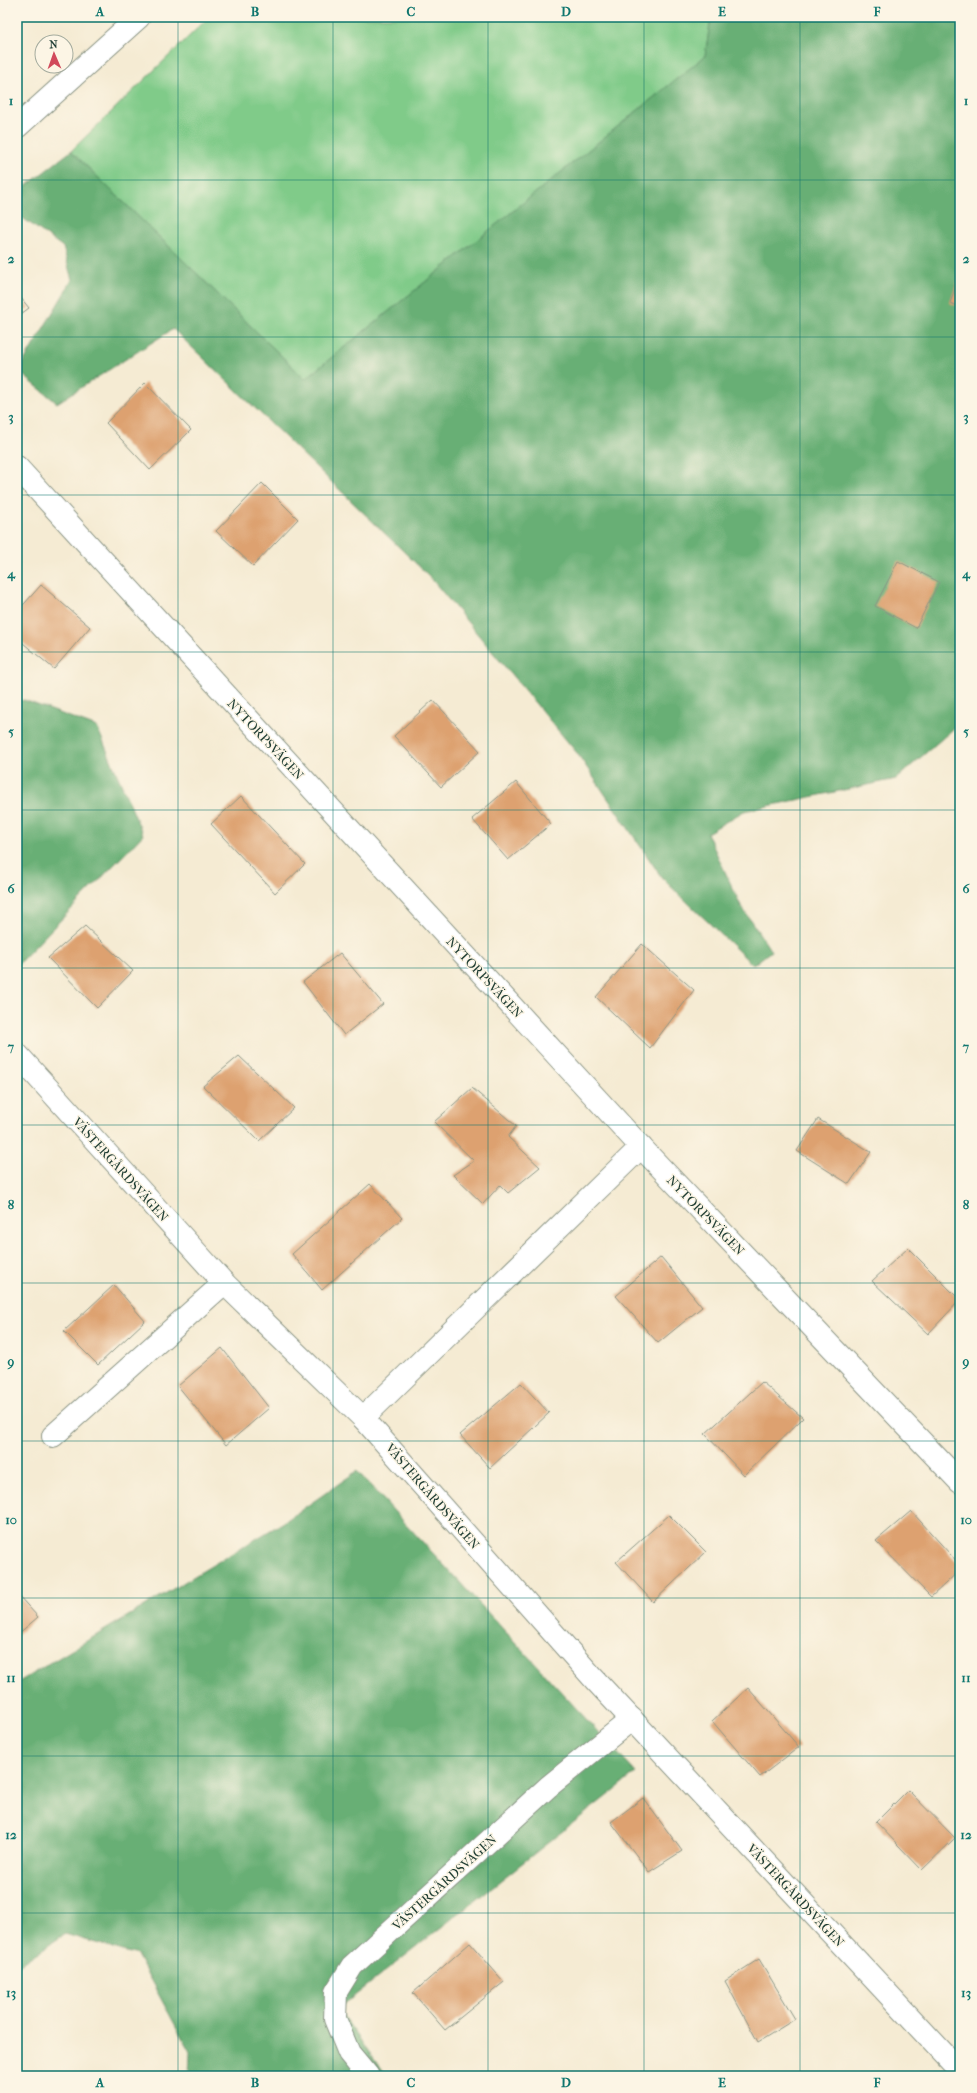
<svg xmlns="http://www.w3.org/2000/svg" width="977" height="2093" font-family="'IM FELL French Canon',serif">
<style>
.green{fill:#80cb89;stroke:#50845e}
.forest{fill:#68af75;stroke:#447654}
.building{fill:#dda170}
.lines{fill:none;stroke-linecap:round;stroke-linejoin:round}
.street-casing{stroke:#8a9484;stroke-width:24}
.street{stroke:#fff;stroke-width:22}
.grid{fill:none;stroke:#0f766e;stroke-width:1;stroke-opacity:0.55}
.labels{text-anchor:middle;stroke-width:3;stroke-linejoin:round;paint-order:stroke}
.street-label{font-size:13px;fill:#1f3d34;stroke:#fcf5e5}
.neatline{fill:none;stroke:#0f766e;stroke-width:1.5}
.grid-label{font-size:13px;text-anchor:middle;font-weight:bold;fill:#0f766e}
</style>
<rect width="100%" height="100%" fill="#fcf5e5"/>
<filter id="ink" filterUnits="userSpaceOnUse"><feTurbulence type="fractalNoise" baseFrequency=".025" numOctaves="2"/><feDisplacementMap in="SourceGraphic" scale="8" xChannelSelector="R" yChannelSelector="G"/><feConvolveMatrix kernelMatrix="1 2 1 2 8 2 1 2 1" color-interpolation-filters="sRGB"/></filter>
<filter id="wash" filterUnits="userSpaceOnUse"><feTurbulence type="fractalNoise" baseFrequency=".012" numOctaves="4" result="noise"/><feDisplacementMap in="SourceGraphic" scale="16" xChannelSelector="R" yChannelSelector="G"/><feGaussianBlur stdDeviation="0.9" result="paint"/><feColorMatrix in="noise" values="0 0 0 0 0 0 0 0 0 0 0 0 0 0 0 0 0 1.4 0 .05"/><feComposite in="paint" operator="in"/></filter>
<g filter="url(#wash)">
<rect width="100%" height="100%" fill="#f5ebd3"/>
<path class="green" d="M209,17H711L705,56L305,379L71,151Z"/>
<g class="forest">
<path d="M711,17H960V723L896,779L744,811L707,833L741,906L771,951L753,965L662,878L577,753L429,576L173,329L57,403L18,371L72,280L63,247L17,214V193L71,151L305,379L705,56Z"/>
<path d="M24,700L97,727L143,835L17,965V702Z"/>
<path d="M357,1471L636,1773L338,2009L386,2076H189L190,2052L137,1955L65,1934L17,1966V1683L284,1522Z"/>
</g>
<g id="blocks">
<g class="building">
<path d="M960,274V307L950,303Z"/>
<path d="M17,293L29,308L17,317Z"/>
<path d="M145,383L191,430L150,470L106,423Z"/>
<path d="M262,483L298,519L253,566L216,531Z"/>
<path d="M898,561L939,582L916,628L875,606Z"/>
<path d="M41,585L90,627L54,669L17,638V612Z"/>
<path d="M433,700L480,751L441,787L394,736Z"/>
<path d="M516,782L551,824L508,860L472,819Z"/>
<path d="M241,796L305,864L275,893L211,824Z"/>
<path d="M85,926L133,971L97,1008L48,958Z"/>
<path d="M642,944L694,990L650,1048L596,997Z"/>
<path d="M340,953L383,1004L344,1035L303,982Z"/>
<path d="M239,1056L294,1108L259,1141L203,1086Z"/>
<path d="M472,1088L516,1126L508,1137L540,1167L508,1193L500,1185L483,1204L453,1175L474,1161L434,1122Z"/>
<path d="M818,1119L871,1152L849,1184L797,1151Z"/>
<path d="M370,1184L402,1218L322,1290L292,1254Z"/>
<path d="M908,1248L960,1300L928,1334L872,1281Z"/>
<path d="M661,1257L702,1307L658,1343L616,1296Z"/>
<path d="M114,1285L145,1321L98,1365L64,1331Z"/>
<path d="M222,1348L269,1408L226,1445L178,1386Z"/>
<path d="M762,1382L803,1418L744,1475L705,1434Z"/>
<path d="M521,1383L549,1413L490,1468L460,1435Z"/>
<path d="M911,1511L960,1565V1570L931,1597L876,1541Z"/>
<path d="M669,1515L706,1552L653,1602L616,1562Z"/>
<path d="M17,1594L38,1617L17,1635Z"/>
<path d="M748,1688L799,1747L760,1777L712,1721Z"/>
<path d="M908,1790L955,1838L922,1870L876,1822Z"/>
<path d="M643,1798L682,1851L649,1872L611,1822Z"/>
<path d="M470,1943L504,1982L445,2030L413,1993Z"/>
<path d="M759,1959L795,2019L758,2042L725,1981Z"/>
</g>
</g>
</g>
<g filter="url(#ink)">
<use href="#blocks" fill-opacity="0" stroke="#8a9484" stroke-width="1"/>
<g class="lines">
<defs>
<g id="street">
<path d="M17,127L139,17"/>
<path d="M17,467L641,1147L960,1482"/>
<path d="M17,1054L224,1283L363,1418L595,1680L960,2071"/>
<path d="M363,1418L641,1147"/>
<path d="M53,1436L224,1283"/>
<path d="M368,2076L349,2053L335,2019L336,1992L352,1966L548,1787L632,1719"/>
</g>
</defs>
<use href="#street" class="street-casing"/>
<use href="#street" class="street"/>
</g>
</g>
<path class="grid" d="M178,17V2076M333,17V2076M488,17V2076M644,17V2076M800,17V2076M17,180H960M17,337H960M17,495H960M17,652H960M17,810H960M17,968H960M17,1125H960M17,1283H960M17,1441H960M17,1598H960M17,1756H960M17,1913H960"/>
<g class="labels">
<g class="street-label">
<text transform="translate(266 739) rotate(47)" y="5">NYTORPSVÄGEN</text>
<text transform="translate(485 977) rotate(47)" y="5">NYTORPSVÄGEN</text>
<text transform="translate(121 1169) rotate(48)" y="5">VÄSTERGÅRDSVÄGEN</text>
<text transform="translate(706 1215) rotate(46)" y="5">NYTORPSVÄGEN</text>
<text transform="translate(433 1496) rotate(49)" y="5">VÄSTERGÅRDSVÄGEN</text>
<text transform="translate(444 1882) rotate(-42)" y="5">VÄSTERGÅRDSVÄGEN</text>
<text transform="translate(796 1895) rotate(47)" y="5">VÄSTERGÅRDSVÄGEN</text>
</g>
</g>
<rect width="977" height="2093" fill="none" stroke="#fcf5e5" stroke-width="44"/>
<g transform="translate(54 54) rotate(358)"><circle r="19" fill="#fcf5e5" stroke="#a4ab9e"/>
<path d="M0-3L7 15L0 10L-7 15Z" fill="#d1495b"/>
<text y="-6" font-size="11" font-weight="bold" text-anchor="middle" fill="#1f3d34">N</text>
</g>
<rect x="22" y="22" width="933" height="2049" class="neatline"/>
<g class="grid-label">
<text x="100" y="16">A</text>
<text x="255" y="16">B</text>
<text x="411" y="16">C</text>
<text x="566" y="16">D</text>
<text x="722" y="16">E</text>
<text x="877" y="16">F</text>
<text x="11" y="105">1</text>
<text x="966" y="105">1</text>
<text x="11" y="263">2</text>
<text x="966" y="263">2</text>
<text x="11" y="421">3</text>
<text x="966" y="421">3</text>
<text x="11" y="578">4</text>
<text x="966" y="578">4</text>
<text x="11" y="736">5</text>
<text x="966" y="736">5</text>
<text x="11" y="893">6</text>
<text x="966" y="893">6</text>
<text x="11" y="1051">7</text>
<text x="966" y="1051">7</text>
<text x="11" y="1209">8</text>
<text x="966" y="1209">8</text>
<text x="11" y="1366">9</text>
<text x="966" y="1366">9</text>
<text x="11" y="1524">10</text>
<text x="966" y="1524">10</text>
<text x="11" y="1682">11</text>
<text x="966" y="1682">11</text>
<text x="11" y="1839">12</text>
<text x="966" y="1839">12</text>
<text x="11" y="1997">13</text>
<text x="966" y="1997">13</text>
<text x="100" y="2087">A</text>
<text x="255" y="2087">B</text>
<text x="411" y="2087">C</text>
<text x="566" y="2087">D</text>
<text x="722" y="2087">E</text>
<text x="877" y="2087">F</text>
</g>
</svg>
